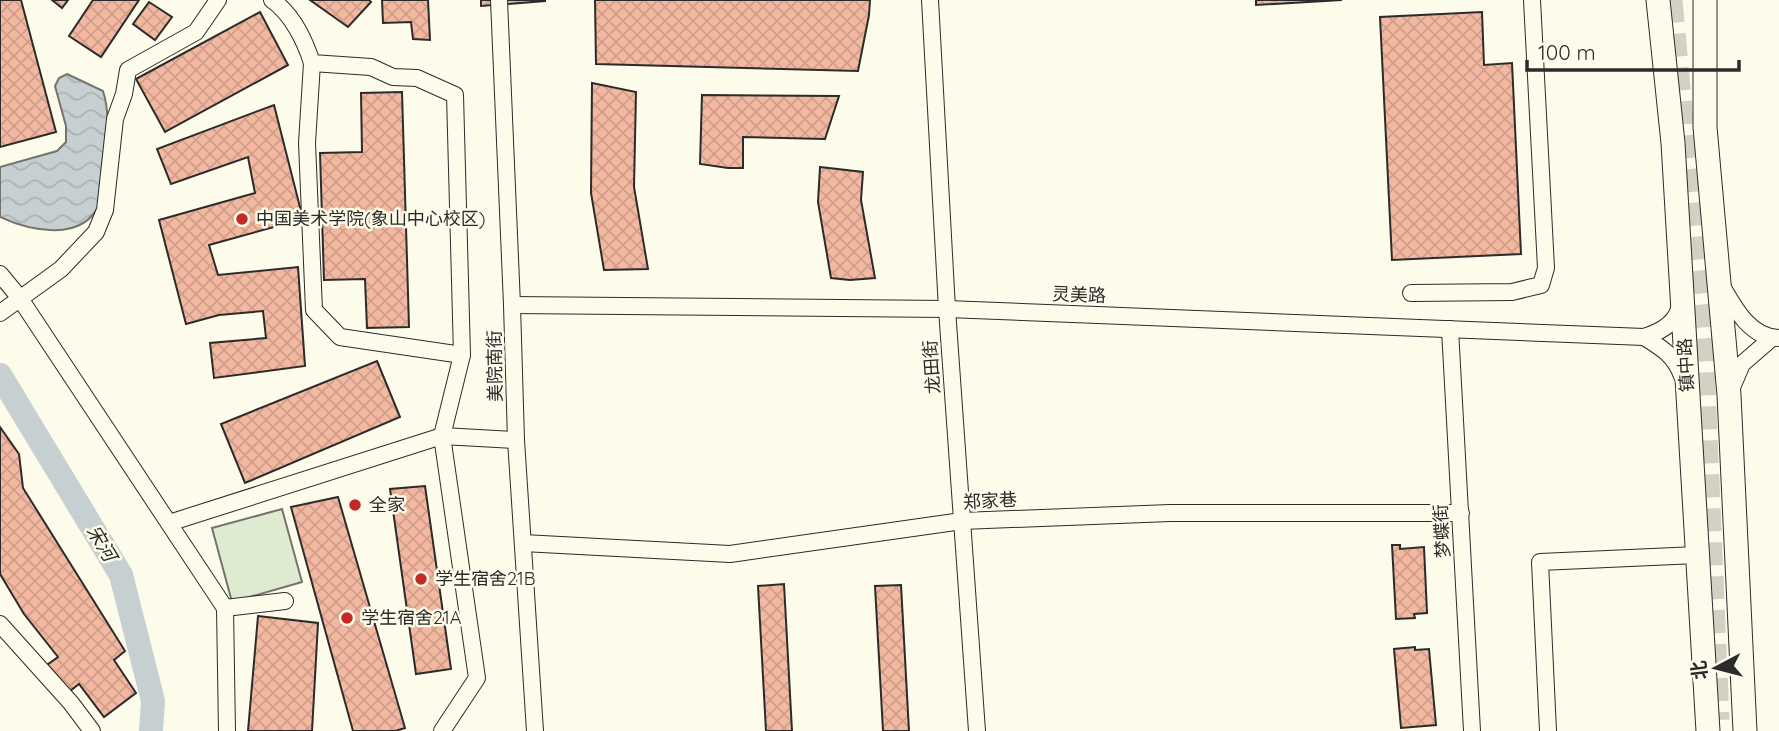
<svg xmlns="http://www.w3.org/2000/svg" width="1779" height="731" font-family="Quicksand,'Noto Sans SC',sans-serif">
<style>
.pitch{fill:#deebd1;stroke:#74746e;stroke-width:2}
.water{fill:url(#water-waves);stroke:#74746e;stroke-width:2}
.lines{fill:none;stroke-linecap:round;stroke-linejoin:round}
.river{stroke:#c7d0d0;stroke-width:24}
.building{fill:url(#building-cross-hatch);stroke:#2b2b2b;stroke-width:2}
.highway-tunnel{stroke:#d3d1c4;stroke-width:23;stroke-dasharray:23 11;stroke-linecap:butt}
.minor-casing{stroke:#2b2b2b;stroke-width:18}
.highway-casing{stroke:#2b2b2b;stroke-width:25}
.minor{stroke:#fdfbea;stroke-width:16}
.highway{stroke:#fdfbea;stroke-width:23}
.poi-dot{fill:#c62828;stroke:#fdfbea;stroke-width:2.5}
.labels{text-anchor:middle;stroke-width:5;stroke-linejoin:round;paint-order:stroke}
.poi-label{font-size:18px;fill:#2b2b2b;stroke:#fdfbea;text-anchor:start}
.street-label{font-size:18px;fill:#2b2b2b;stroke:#fdfbea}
.water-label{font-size:19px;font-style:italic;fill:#2b2b2b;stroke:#fdfbea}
</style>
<defs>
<pattern id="water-waves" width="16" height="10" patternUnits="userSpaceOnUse" patternTransform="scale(1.75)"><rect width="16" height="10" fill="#c7d0d0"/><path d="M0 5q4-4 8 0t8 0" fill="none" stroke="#abb3b3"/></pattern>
<pattern id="building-cross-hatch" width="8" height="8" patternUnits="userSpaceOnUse" patternTransform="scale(1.75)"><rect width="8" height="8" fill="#f2b8a0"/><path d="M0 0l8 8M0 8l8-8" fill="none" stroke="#d09e8a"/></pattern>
</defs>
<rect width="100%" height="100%" fill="#fdfbea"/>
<path class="pitch" d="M282,509L302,582L232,602L212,528Z"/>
<path class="water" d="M67,74L103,91C110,113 107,132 105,155C103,169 105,190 100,203C83,243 30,231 0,217V167L57,151L66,142V126L55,86L59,78Z"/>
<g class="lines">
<path class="river" d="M0,375L121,575L153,701L151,731"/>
</g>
<g class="building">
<path d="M0,0H21L56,132L0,147Z"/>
<path d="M52,0H68L62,8Z"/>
<path d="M93,0H139L101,57L69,36Z"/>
<path d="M310,0H369L371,2L348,27Z"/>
<path d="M382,0H428L430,40L413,39L411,22L383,23Z"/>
<path d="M481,0H545V1L481,6Z"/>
<path d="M595,0H870L869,15L858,71L596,64Z"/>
<path d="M1256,0H1342L1256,5Z"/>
<path d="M149,2L172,17L155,40L133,24Z"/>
<path d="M260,12L288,65L165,132L136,79Z"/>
<path d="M1482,12L1484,65L1512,63L1521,254L1392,260L1380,17Z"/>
<path d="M592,83L636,92L634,187L648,269L604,270L591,193Z"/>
<path d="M402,92L409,327L367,328L365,279L324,280L320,153L362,152L361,93Z"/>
<path d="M702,95L839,96L825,139L743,137V168H728L700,164Z"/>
<path d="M274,105L303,219L209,245L218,275L298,267L305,366L214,378L210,343L266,338L263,311L219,315L186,324L159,220L255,193L248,157L171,184L157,149Z"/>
<path d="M820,167L863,172L861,200L875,278L850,280L831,278L818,202Z"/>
<path d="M377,361L400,417L245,483L221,424Z"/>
<path d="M0,427L19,454L23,488L125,651L114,660L136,693L104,717L79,684L65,695L44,667L58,657L24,614L0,574Z"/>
<path d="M425,486L451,669L416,674L390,489Z"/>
<path d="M338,497L405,728L395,731H353L291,507Z"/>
<path d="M1392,545H1400V549L1424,547L1427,613L1414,614L1415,618L1396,619Z"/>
<path d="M784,584L792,731H766L758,586Z"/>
<path d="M901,585L909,731H883L875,586Z"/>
<path d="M258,616L318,623L312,731H248Z"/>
<path d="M1415,647V650L1429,649L1436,725L1401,728L1394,649Z"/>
</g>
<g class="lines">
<path class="highway-tunnel" d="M1671,0L1702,339L1718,720"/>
<defs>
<g id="minor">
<path d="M272,0C292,14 305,41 312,63L371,67L393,77L417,78L455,95L462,355L442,436L477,678L442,731"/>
<path d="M499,0L512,305L516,440L535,731"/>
<path d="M930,0L947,309L977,731"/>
<path d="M312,63L307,143L314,310L340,337L462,355"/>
<path d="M0,274L19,297L225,608L227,731"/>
<path d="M1722,286C1734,307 1750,338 1779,338"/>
<path d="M1411,293L1512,292L1541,285L1546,268L1532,0"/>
<path d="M512,305L947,309L1644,337C1660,332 1678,323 1680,304"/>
<path d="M0,313L61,269L96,232L105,210L115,119L124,94L128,70L196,32L218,0"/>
<path d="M1450,329L1472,731"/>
<path d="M1644,337C1662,348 1675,356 1682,376"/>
<path d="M1730,392L1742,364L1772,338"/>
<path d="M169,523L442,436L516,440"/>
<path d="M523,543L730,554L962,521L1170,513H1461"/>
<path d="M225,608L285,601"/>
<path d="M0,624L71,703L92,731"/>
<path d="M1548,731L1540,562L1697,555"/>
</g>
<g id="highway">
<path d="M1658,0L1673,143L1708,731"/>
<path d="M1705,0V127L1729,395L1745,731"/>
</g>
</defs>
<use href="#minor" class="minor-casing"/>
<use href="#highway" class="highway-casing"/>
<use href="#minor" class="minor"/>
<use href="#highway" class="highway"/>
</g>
<g class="poi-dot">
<circle cx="242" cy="219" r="7"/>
<circle cx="355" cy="505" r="7"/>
<circle cx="421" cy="579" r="7"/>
<circle cx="347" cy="618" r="7"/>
</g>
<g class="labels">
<g class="poi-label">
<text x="256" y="225">中国美术学院(象山中心校区)</text>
<text x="369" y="511">全家</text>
<text x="435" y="585">学生宿舍21B</text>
<text x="361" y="624">学生宿舍21A</text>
</g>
<g class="street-label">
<text transform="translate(1079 295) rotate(2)" y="6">灵美路</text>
<text transform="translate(1686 365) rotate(-93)" y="6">镇中路</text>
<text transform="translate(495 366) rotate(-91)" y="6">美院南街</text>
<text transform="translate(932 367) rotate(-94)" y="6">龙田街</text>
<text transform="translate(990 501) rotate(-3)" y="6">郑家巷</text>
<text transform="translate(1442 531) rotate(-93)" y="6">梦蝶街</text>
</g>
<g class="water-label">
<text transform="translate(102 543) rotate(59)" y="7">宋河</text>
</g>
</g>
<g transform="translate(1716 668) rotate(263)" stroke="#fdfbea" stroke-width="5" paint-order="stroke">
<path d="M0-5L12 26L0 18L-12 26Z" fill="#2b2b2b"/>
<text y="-10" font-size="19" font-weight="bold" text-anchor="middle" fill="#2b2b2b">北</text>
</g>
<path d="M1527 60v10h212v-10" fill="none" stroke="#2b2b2b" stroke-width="3.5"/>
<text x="1538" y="60" font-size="21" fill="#2b2b2b" stroke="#fdfbea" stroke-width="5" paint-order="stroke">100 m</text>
</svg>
